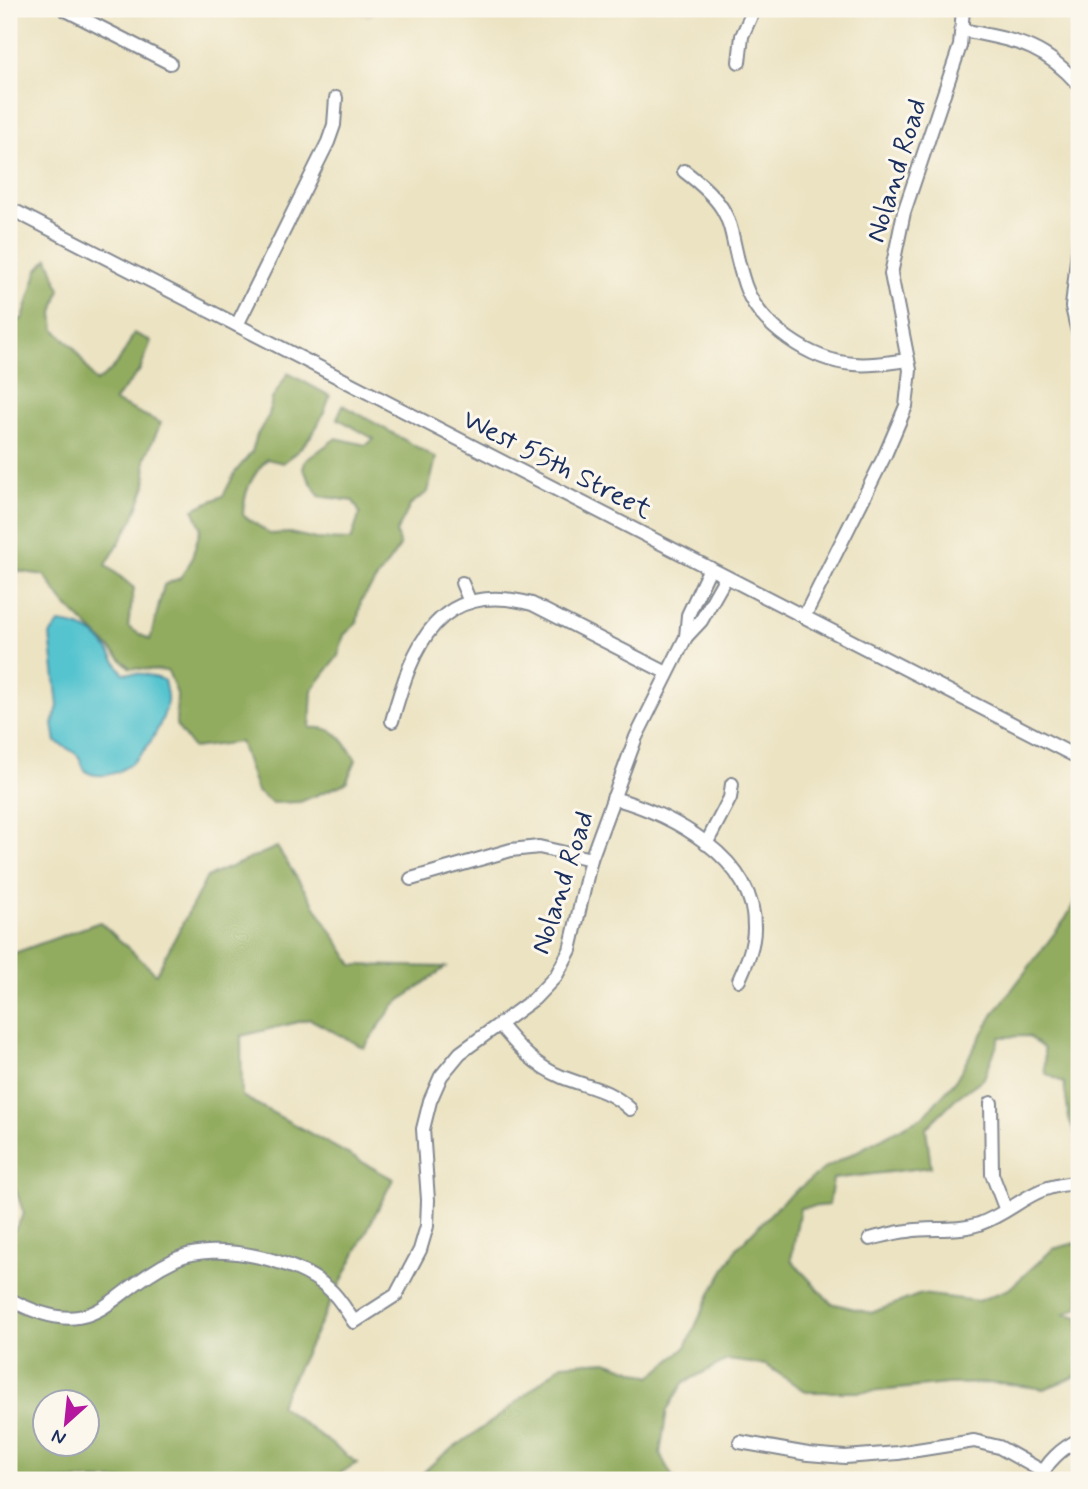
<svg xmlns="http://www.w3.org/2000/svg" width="1088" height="1489" font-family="Mynerve,sans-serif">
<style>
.built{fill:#e0d2b6}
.forest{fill:#92ac5f;stroke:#566e5e;stroke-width:2;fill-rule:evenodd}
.water{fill:#57c4cf;stroke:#397a96;stroke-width:2}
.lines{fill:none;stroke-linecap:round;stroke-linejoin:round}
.minor-casing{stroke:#848990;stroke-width:16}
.minor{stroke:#fff;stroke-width:12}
.labels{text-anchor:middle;stroke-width:6;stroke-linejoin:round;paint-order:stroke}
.street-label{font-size:28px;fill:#1b2f5e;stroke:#fbf7ec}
</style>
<rect width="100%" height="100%" fill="#fbf7ec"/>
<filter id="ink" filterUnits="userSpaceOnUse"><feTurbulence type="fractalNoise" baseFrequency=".0143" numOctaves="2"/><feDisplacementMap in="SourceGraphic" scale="14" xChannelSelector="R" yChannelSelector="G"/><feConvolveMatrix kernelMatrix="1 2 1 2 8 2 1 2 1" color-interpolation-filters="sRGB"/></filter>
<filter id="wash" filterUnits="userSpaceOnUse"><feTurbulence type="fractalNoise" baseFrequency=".00686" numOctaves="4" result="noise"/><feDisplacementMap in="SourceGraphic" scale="28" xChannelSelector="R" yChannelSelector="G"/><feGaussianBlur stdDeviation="1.57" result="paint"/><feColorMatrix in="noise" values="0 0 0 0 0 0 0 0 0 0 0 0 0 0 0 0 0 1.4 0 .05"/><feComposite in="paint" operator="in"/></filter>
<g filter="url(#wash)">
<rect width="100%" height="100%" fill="#ece3c2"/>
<path class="built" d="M335,9H383L369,18Z"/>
<g class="forest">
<path d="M48,258L60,289L53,313L55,330L74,348L96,382C119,366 122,357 134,333L151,341L140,370L114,401L161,423L145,458L146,485L133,519L106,565L134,588L128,627L150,640L164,585L180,578L191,561L201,527L193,509L223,496L236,471L252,452L257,435L269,415L272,399L288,373L330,396C320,426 309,444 283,463L267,459C251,477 244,491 243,515L270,534L290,533L316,539L351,540L360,513L353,501L319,496L303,469L305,461L336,438L366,445L374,439L337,418L343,405L436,458L428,492L411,504L396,533L400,546L361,601L357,623L344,635L338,656L312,690L310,728C335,725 344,740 356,760L346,783L300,802L272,803L257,792L240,742L193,748L176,725L177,694L168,671L130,668L64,603L44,575L9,570V434L12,430L9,417V330L13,323L23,318L38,269Z"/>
<path d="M277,847L353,965L446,967L394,1005L364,1048L310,1019L241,1036L242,1096L393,1179L279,1405L357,1463L329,1480H9V1311L14,1309L9,1287V1239L24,1214L9,1171V955L100,922L156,974L207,877ZM46,1402H88V1444H46Z"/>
<path d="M1079,894V1142L1069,1119L1064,1083L1045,1073L1044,1049L1028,1036L1000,1037L984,1078L955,1099L926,1128L931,1167L833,1179L829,1205L800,1208L791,1260L831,1303L871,1313L921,1294L978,1301L1009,1289L1053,1249L1079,1242V1307L1065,1314L1079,1317V1375L1044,1389L1002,1383L947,1384L869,1392H806L766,1365L727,1360L683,1383L667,1410L660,1454L674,1480H415L439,1458L505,1412L562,1364L606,1361L651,1377L686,1347L710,1294L737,1248L783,1201L825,1168L924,1116L955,1081L995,1012L1066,918Z"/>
</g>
<path class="water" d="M59,623C98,627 103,642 123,673L145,674L164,680C165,687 168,695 167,702C162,733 129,784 91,774C82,771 83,764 79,757C74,751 63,746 56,742L53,724L58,706L50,635Z"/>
</g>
<g filter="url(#ink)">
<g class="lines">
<defs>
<g id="minor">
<path d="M64,9L170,63"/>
<path d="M963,30C1015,41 1042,43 1079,85"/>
<path d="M739,62L742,36L754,9"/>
<path d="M684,171C741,214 725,225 745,285C759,326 811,361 854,364C872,366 890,362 908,360"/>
<path d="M9,208L1079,758"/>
<path d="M1079,240L1072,307L1079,337"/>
<path d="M237,325L328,142L334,125L336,98"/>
<path d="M462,583L470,602"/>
<path d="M804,617L885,455L906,406L910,370L891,274L904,212L960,46L963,9"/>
<path d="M686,637L688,615L710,568"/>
<path d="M392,721C413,645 438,579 532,604L667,673"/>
<path d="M613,798C671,814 756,858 754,928C754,947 746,964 739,980"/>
<path d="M706,844L730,798L732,784"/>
<path d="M411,879L511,850L539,847L591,859"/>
<path d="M500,1025C518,1047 535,1066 562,1077C590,1088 607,1088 630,1109"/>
<path d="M991,1103L992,1174L1005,1208"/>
<path d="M870,1239C883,1236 895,1232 908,1231C931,1227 956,1232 979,1224C1019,1209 1029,1185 1079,1183"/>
<path d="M9,1299C99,1347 105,1292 176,1259C215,1241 296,1259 328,1288C339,1297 346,1310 354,1322L396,1295L420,1250L427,1226L428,1200L423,1129L430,1101L441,1076L460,1053L534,999L556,976L570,950L591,859L636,737L686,637L701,621L726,577"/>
<path d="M740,1442L808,1454L845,1457L898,1453L974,1441L999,1447L1042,1471"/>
<path d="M1040,1480C1045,1463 1063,1447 1079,1440"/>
</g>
</defs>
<use href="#minor" class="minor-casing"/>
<use href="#minor" class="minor"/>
</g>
</g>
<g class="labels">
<g class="street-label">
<text transform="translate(895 170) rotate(-73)" y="10">Noland Road</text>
<text transform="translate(558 463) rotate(27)" y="10">West 55th Street</text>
<text transform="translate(561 882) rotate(-72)" y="10">Noland Road</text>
</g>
</g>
<rect width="1088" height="1489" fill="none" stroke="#fbf7ec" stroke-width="35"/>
<g transform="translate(66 1423) rotate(207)"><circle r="33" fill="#fbf7ec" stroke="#a1a7b3" stroke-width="2"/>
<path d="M0-5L12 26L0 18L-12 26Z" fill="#b5179e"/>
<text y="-10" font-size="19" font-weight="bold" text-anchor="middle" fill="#1b2f5e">N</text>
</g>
</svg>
